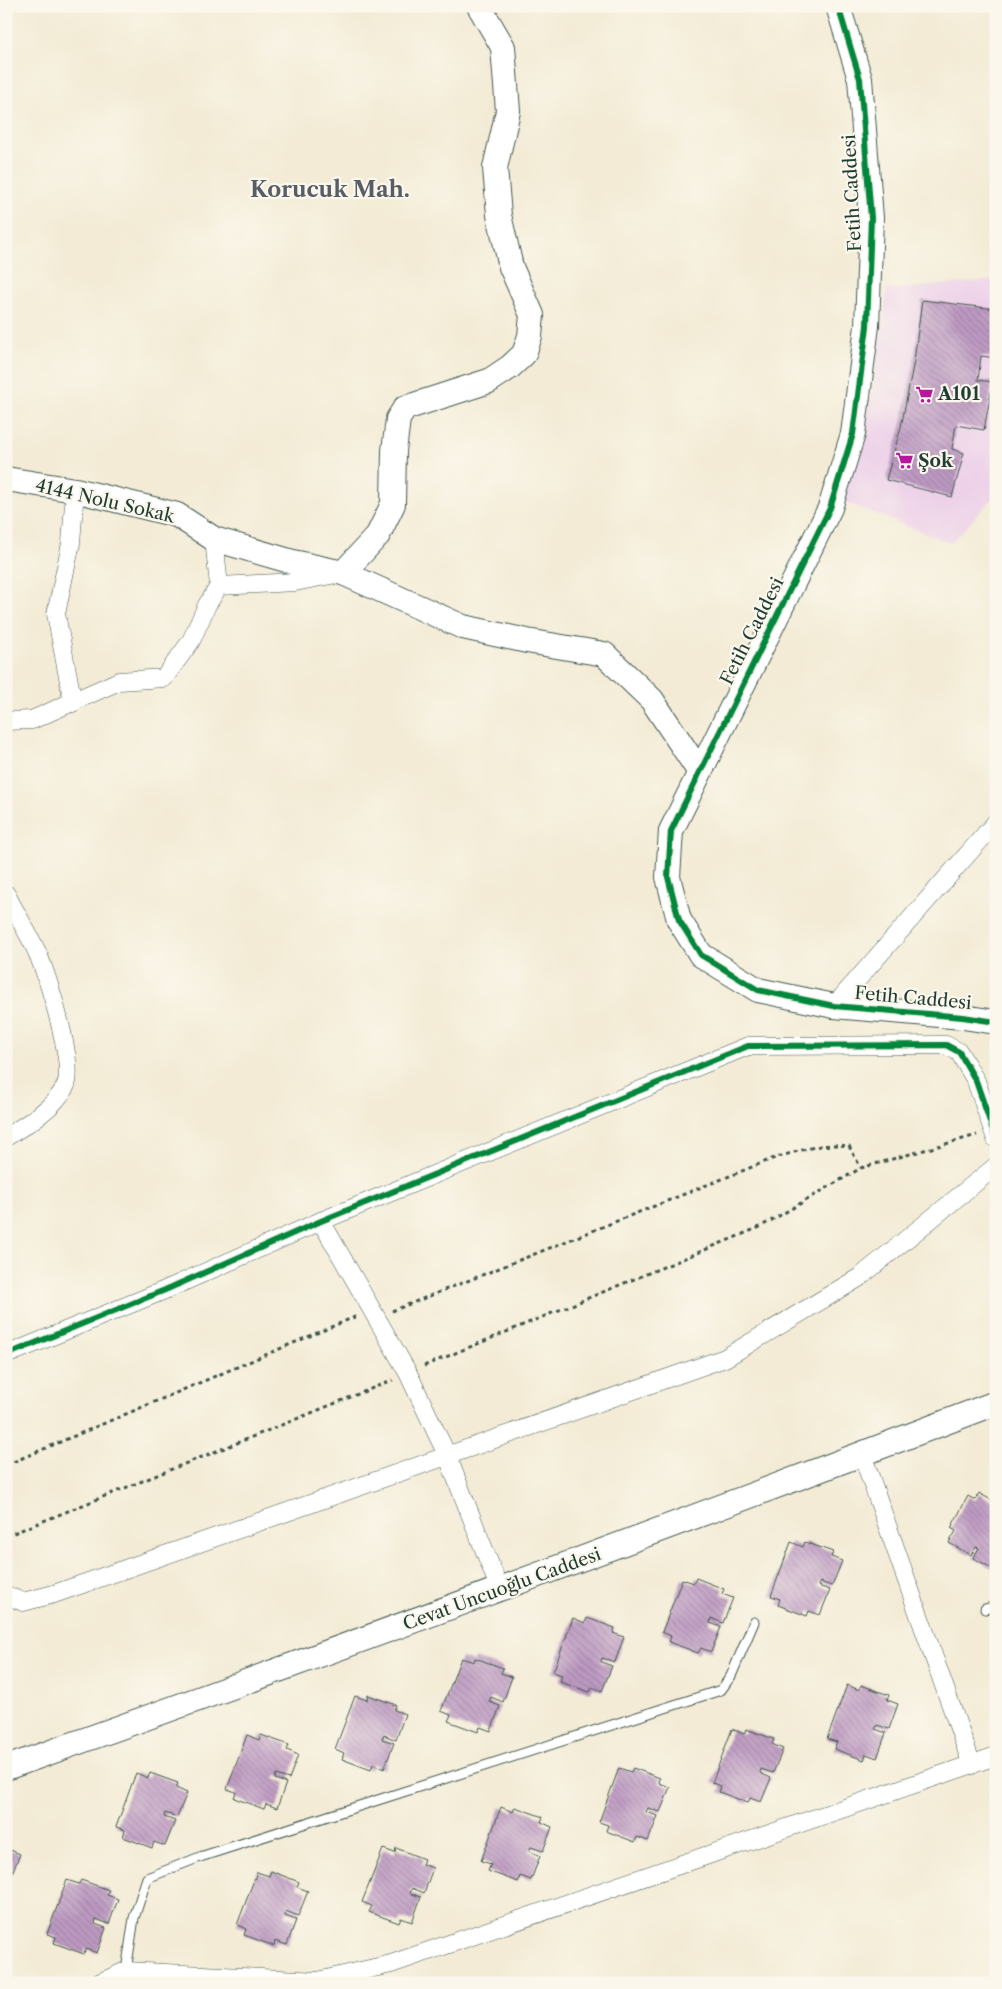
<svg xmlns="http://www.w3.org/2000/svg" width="1002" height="1989" font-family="'Libre Caslon Text',serif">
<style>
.built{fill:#edd1e9}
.building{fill:url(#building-back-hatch)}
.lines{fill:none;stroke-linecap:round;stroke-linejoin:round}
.lane-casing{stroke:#3f574c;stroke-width:11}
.street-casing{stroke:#3f574c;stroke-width:19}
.secondary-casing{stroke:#3f574c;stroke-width:26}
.path{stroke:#3f574c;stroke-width:3;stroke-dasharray:4 4;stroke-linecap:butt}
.lane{stroke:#fff;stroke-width:9}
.street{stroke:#fff;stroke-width:18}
.secondary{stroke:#fff;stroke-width:24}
.cycleway-casing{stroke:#fbf7ec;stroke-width:9}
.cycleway{stroke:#00873e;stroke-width:6}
.labels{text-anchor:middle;stroke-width:4.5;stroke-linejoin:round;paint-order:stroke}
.street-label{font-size:18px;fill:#1f3d34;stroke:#fbf7ec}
.poi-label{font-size:18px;font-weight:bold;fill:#1f3d34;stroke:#fbf7ec;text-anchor:start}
.district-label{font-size:22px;font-weight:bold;fill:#575e66;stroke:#fbf7ec}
</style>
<defs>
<pattern id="building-back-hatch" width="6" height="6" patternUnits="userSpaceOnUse" patternTransform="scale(1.25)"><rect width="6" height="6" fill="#be9ac3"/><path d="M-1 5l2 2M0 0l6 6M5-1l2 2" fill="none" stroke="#9a7f9f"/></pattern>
</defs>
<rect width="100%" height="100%" fill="#fbf7ec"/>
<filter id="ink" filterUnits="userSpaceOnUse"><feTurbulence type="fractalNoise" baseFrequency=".02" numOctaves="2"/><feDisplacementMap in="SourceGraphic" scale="10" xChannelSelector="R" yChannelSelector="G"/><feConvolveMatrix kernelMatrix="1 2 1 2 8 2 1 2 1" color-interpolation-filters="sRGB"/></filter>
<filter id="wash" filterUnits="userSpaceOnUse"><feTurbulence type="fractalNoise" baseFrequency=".0096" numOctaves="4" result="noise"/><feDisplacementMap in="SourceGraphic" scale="20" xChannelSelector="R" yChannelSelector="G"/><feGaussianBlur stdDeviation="1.12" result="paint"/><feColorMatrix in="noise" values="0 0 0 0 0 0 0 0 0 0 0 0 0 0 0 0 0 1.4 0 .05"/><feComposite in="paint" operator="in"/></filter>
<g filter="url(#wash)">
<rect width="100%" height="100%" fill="#f3ebd5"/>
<path class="built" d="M996,280V494L951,543L842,501L872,394L887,290Z"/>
<g id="blocks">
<g class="building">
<path d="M922,300L996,309V358L981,356L978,380L993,382L984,430L956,425L952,449L964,453L952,497L886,480L901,427L914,361Z"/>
<path d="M979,1493L996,1503V1570L973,1558L979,1548L976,1547L971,1555L949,1543L956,1531L951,1528L968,1496L975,1500Z"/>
<path d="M791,1542L803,1547L805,1542L833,1552L831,1557L842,1561L832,1586L820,1582L818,1586L830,1590L820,1615L809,1611L807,1616L778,1605L780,1599L771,1596Z"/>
<path d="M696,1578L724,1589L722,1594L733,1598L723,1623L711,1618L710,1623L721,1627L711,1652L701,1648L698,1653L669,1642L671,1636L662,1632L682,1579L694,1583Z"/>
<path d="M573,1618L585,1623L587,1618L615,1628L613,1633L624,1637L615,1662L602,1658L601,1662L612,1666L602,1691L592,1687L590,1692L560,1682L562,1675L553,1672Z"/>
<path d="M461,1658L474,1662L475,1658L503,1668L501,1673L512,1677L503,1702L491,1697L489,1702L500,1706L491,1731L480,1727L478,1732L448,1721L451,1715L441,1711Z"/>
<path d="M847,1685L859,1690L861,1685L889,1695L887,1700L898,1704L889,1729L877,1725L875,1729L886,1733L877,1758L866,1754L864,1760L834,1749L837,1742L827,1739Z"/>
<path d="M368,1695L396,1705L394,1710L405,1714L396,1740L384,1735L382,1739L394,1743L384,1769L373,1764L371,1770L342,1759L344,1753L335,1749L355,1696L367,1700Z"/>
<path d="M732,1729L744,1734L746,1729L774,1739L772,1744L783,1749L773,1773L761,1769L760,1773L771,1778L761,1802L750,1798L748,1803L719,1792L721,1786L712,1783Z"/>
<path d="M247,1735L259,1740L261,1735L289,1745L287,1750L298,1755L289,1779L276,1775L275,1779L286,1783L277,1808L266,1804L264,1809L234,1798L236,1792L227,1789Z"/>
<path d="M619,1768L631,1772L633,1768L660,1778L659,1783L670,1787L660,1812L648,1808L646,1812L658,1816L648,1841L637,1837L635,1842L606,1831L608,1825L599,1822Z"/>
<path d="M136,1773L148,1778L150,1773L178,1783L176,1788L187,1793L177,1817L165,1813L164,1817L175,1821L165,1846L154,1842L152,1848L123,1837L125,1830L116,1827Z"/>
<path d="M501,1807L513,1812L515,1807L543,1817L541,1822L552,1827L543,1851L531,1847L529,1851L540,1856L531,1880L520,1876L518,1882L488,1871L491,1864L481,1861Z"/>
<path d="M6,1843L10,1844L8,1849L20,1854L10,1878L6,1877Z"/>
<path d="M396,1848L424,1859L422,1864L433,1868L424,1893L412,1888L410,1893L421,1897L412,1922L401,1918L399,1923L369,1912L372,1906L362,1902L383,1849L395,1853Z"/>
<path d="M271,1871L299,1882L297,1887L308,1891L298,1916L286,1911L285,1916L296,1920L287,1945L275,1941L274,1946L244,1935L246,1929L237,1925L257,1872L269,1876Z"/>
<path d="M67,1880L79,1884L81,1880L109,1890L107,1895L118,1899L109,1924L96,1919L95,1924L106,1928L97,1953L86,1949L84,1954L54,1943L56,1937L47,1934Z"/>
</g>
</g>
</g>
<g filter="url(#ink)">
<use href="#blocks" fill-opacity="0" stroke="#3f574c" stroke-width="1"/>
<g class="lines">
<defs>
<g id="lane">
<path d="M985,1609L996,1606"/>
<path d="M126,1971L134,1918L147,1878L200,1857L721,1690L731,1676L754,1622"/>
</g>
<g id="street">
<path d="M214,539L219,586"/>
<path d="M73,703L56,614L71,543L75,490"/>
<path d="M6,721L32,720L119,681L164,678L191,641L207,605L219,586L295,582L336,574"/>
<path d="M6,894C16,914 28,932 37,952C47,975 75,1062 66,1085C56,1107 26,1125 6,1137"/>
<path d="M834,1006L996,822"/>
<path d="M321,1221L408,1373L447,1455L500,1590"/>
<path d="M6,1355L165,1290L321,1221L748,1046L946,1045L959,1052L976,1081L996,1139"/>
<path d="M862,1454L972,1765"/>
<path d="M6,1595L23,1602L54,1594L725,1358L860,1277L996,1166"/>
<path d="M99,1983L126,1971L318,1981L391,1964L996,1756"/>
</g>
<g id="secondary">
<path d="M838,6L860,79L871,218L867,326L853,434L830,508L671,831L668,877L679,920L701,955L758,990L834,1006L963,1017L996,1022"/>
<path d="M6,479L75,490L177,515L214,539L293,562L343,573L463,627L527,641L604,654L652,700L699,771"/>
<path d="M343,573L378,535L393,504L394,451L398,419L405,408L489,381L510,367L524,354L530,336L532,315L511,267L499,215L495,168L508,111L503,47L479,6"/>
<path d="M6,1768C338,1650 667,1528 996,1403"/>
</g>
</defs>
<use href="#lane" class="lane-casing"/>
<use href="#street" class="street-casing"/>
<use href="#secondary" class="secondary-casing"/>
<g class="path">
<path d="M392,1311L772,1159C798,1151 822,1142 849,1146L861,1168"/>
<path d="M424,1366L760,1227L861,1168L977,1135"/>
<path d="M6,1465L357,1316"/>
<path d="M6,1536L393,1380"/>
</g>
<use href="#lane" class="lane"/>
<use href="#street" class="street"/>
<use href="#secondary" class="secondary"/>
<defs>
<g id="cycleway">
<path d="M838,6L860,79L871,218L867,326L853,434L830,508L671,831L668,877L679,920L701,955L758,990L834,1006L963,1017L996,1022"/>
<path d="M6,1355L165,1290L321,1221L748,1046L946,1045L959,1052L976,1081L996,1139"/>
</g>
</defs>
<use href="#cycleway" class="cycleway-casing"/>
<use href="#cycleway" class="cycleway"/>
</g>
</g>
<defs>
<symbol id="supermarket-bare" viewBox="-9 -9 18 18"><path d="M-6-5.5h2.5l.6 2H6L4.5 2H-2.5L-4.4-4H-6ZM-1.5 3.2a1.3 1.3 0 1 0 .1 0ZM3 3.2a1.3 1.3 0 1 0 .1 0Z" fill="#b5179e" stroke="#fbf7ec" stroke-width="2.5" paint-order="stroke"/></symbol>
</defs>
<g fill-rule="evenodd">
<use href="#supermarket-bare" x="912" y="382" width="25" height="25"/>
<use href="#supermarket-bare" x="892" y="448" width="25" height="25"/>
</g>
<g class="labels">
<g class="street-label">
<text transform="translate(852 193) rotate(-93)" y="6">Fetih Caddesi</text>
<text transform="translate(105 501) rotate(13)" y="6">4144 Nolu Sokak</text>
<text transform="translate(752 631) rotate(-63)" y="6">Fetih Caddesi</text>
<text transform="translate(913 998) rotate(5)" y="6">Fetih Caddesi</text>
<text transform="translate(502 1589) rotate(-20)" y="6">Cevat Uncuoğlu Caddesi</text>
</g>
<g class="poi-label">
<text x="938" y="400">A101</text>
<text x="918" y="467">Şok</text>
</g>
<g class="district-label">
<text x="330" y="197">Korucuk Mah.</text>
</g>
</g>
<rect width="1002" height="1989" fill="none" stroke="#fbf7ec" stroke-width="25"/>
</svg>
